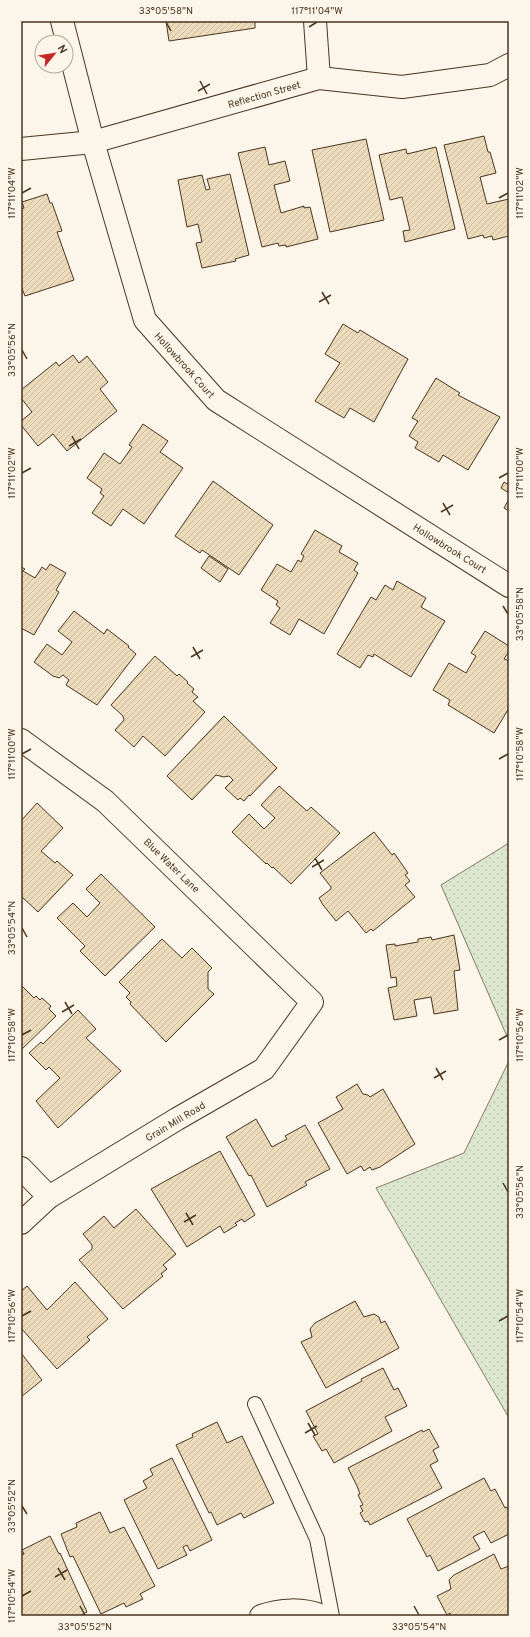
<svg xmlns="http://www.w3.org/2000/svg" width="530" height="1637" font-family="Overpass,sans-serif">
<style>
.grass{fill:url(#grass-dots);stroke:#887966}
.building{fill:url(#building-hatch);stroke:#4a3520}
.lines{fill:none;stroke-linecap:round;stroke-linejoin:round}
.service-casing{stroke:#4a3520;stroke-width:16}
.minor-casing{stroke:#4a3520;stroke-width:24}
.service{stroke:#fbf6e9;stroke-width:14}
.minor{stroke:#fbf6e9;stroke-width:22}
.ticks{fill:none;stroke:#4a3520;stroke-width:1.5}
.labels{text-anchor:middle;stroke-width:3;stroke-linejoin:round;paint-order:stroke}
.street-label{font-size:10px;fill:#4a3520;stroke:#fbf6e9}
.neatline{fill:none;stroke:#4a3520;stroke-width:1.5}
.ticks-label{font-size:10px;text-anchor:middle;fill:#4a3520}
</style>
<defs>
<pattern id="grass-dots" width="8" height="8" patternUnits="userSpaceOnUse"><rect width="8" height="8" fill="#dce7d0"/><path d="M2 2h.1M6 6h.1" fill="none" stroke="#bec7b2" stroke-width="1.8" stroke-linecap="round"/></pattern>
<pattern id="building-hatch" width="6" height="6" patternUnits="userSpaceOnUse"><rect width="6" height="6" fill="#ecdcbc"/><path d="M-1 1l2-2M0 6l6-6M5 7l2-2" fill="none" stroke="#ccbda1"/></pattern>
</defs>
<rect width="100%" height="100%" fill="#fbf6e9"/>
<g class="grass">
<path d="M509,843V1041L441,885Z"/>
<path d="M509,1061V1418L376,1188L464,1153Z"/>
</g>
<g class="building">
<path d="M166,21H255V28L169,41Z"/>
<path d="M484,136L488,152H490L496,173L480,177L487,204L509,199V236L493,240L492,236L484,238L483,235L468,239L444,145Z"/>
<path d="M366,139L384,220L330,232L312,150Z"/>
<path d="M265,147L269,165L285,161L290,181L274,185L281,213L304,206V208L310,207L318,239L286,247V245L279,246L278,243L262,247L238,153Z"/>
<path d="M436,147L455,229L405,242L403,231L410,230L402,197L390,200L379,155L406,149L407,154Z"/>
<path d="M230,174L249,255L235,259L236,261L202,268L196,243L202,242L198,224L187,227L178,180L202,175L206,190L210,189L207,179Z"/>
<path d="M47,194L50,203H52L62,231L57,232L74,280L25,296L21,286V209L24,208L22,202Z"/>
<path d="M343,324L358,333L360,330L408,359L374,422L350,408L344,418L315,401L340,363L325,354Z"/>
<path d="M73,355L79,363L87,356L108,382L100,389L117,411L67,451L53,434L38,446L21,425V421L32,412L21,398V390L56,362L59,366Z"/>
<path d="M436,378L460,393L458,395L500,417L468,470L443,455L439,462L415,448L418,442L409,436L418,421L412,418Z"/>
<path d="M143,424L168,441L160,452L183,468L144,524L123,509L111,526L92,513L104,496L100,493L102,489L87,478L104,453L120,464L132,447L129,445Z"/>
<path d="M213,481L273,525L239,575L202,550L200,553L175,536Z"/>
<path d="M504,482L509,485V493L501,488Z"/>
<path d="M509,499V511L504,508Z"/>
<path d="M315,530L342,546L339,552L358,563L354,570L358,573L324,634L299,619L290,635L270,623L280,608L276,605L278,601L261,590L277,564L291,572L298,560L301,562L304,556L301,554Z"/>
<path d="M209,556L228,569L220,582L201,568Z"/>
<path d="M50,564L66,573L56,590L59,592L34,635L21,628V567L25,569L23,571L35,578L42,567L46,570Z"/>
<path d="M397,581L426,598L421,607L445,621L411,677L374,654L373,657L368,655L360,668L337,654L371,597L376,600L385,585L393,590Z"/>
<path d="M74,611L104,634L107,629L129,646L128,647L136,654L97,705L66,685L69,680L63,675L59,678L53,676L34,662L47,644L62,655L72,642L58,631Z"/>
<path d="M485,631L509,646V651L504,659L509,661V708L494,733L448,705L450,700L433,690L449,663L466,673L476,656L471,653Z"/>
<path d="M155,656L177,676L179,674L188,682L187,683L194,689L192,692L198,697L193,701L205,712L165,756L143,736L134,747L115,730L124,720L123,716L111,705Z"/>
<path d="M224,716L277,768L250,796L249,795L244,801L240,798L238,800L225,788L233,780L229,776L224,777L216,775L192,800L167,776Z"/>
<path d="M279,786L307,811L311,807L340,833L291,884L273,867L272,868L267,863L266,864L232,832L249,814L264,829L275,818L261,805Z"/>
<path d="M37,803L63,828L41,851L55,863L57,861L73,875L38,912L21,896V821Z"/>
<path d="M374,832L392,855L394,853L408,873L405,875L410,881L405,885L415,897L373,931L371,929L366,933L348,911L336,921L323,905L319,898L331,889V887L320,873Z"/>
<path d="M101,874L155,927L105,976L80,951L85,946L57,918L73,903L87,917L100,903L86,889Z"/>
<path d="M454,935L460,970L454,971L458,1010L434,1014L431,997L414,1000L417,1016L394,1020L388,988L397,986L396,977L391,978L386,945L395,944V946L418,942V939L431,937L432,940Z"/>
<path d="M162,939L182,958L192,948L212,968L208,972V989L214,994L166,1042L130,1004L131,1002L126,997L130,993L119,982Z"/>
<path d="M21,985L34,998L36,996L40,1000L42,998L51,1006L49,1009L56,1016L21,1050Z"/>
<path d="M78,1010L96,1029L86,1038L121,1071L58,1128L36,1101L60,1078L49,1067L46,1070L29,1053L41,1042L43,1044Z"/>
<path d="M357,1084L363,1094L368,1095L370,1097L383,1089L415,1144L380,1167L372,1170L370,1167L364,1171L361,1166L347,1174L318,1123L343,1109L336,1097Z"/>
<path d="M256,1119L272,1147L287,1139L285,1136L305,1125L330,1169L305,1182L307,1185L267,1207L251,1175L249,1176L226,1137Z"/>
<path d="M220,1151L255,1215L244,1222L242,1219L235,1223L237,1225L224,1233L220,1226L187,1247L151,1189Z"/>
<path d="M136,1209L176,1254L163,1265L167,1269L161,1274L163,1276L123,1309L79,1260L92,1249V1245L83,1234L89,1229L104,1216L114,1228Z"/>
<path d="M75,1282L108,1319L87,1337L90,1340L57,1369L21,1328V1291L27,1286L47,1310Z"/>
<path d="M355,1301L364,1317L374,1314L379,1317L381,1323L385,1321L399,1348L326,1388L301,1342L312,1337L310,1329L315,1323Z"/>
<path d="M21,1353L42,1380L21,1397Z"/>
<path d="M383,1368L394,1390L398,1388L407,1406L385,1417L392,1431L334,1463L326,1449L322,1451L313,1436L318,1434L306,1411L362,1381L361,1379Z"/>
<path d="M217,1422L227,1443L242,1436L274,1503L244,1518L241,1513L217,1525L211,1512L209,1513L176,1445L193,1437L192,1434Z"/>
<path d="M429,1429L439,1447L433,1450L438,1461L430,1465L442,1488L370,1525L368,1521L365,1522L360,1513L363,1511L360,1506L363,1505L358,1495L360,1494L357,1486L348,1468L422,1430L423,1432Z"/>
<path d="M172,1458L212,1540L190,1551L187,1545L183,1547L187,1555L158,1569L124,1500L147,1488L143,1481L153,1475L150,1469Z"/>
<path d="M484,1478L491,1491L495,1489L505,1508L507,1507L509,1511V1534L491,1543L484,1531L473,1537L480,1549L438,1571L430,1555L427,1557L407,1519Z"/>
<path d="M100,1512L110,1533L124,1527L155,1586L140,1594L143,1599L126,1607L124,1603L101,1614L73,1556L70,1557L61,1534L77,1527L76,1523Z"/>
<path d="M50,1536L59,1554L60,1553L87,1612L79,1616H21V1555L24,1554L22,1550Z"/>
<path d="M494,1554L501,1569L509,1566V1616H451L450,1613L447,1615L437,1596L451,1589L449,1580L454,1575Z"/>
</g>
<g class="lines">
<defs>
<path id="service" d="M255,1404L317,1539L332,1616"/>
<g id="minor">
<path d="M62,21L93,142L145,320L216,400L509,586"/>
<path d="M315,21L319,78"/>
<path d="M21,149L93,142L319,78L402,87L490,75L509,65"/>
<path d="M21,740L105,801L312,1002L264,1069L177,1119L49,1197L21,1223"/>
<path d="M21,1168L49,1197"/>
<path d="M261,1616C280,1609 303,1608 322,1616"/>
</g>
</defs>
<use href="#service" class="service-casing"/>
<use href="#minor" class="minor-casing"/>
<use href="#service" class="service"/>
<use href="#minor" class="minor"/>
</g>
<path class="ticks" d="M166,22L171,31M309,27L317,22M200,81L207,94M198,91L210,84M22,193L31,188M499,198L508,193M322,292L329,304M319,302L331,295M22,350L27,359M72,436L79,449M69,446L81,439M22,473L31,468M499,478L508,473M443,503L450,515M441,512L453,505M503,606L508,614M193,647L200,659M191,657L203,650M22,754L31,749M499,759L508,754M315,858L322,870M312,867L324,860M22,928L27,937M65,1002L72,1014M62,1012L74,1005M22,1035L31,1030M499,1040L508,1035M436,1068L443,1080M434,1078L446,1071M503,1183L508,1192M186,1213L193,1225M184,1222L196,1215M22,1316L31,1311M499,1321L508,1316M308,1423L315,1435M305,1433L317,1426M22,1506L27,1514M58,1568L65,1580M55,1577L67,1570M22,1596L31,1591M80,1606L85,1615M414,1606L419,1615"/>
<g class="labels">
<g class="street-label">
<text transform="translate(264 94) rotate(-16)" y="4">Reflection Street</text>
<text transform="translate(185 365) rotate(48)" y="4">Hollowbrook Court</text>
<text transform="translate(450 548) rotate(32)" y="4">Hollowbrook Court</text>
<text transform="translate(172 865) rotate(44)" y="4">Blue Water Lane</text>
<text transform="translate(175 1121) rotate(-31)" y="4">Grain Mill Road</text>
</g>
</g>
<rect width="530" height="1637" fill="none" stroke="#fbf6e9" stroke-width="44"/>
<g transform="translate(54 54) rotate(60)"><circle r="19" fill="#fbf6e9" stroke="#b4a999"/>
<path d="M0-3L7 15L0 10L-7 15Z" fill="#c62828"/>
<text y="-6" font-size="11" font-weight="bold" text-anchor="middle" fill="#4a3520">N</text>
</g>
<rect x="22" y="22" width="486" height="1593" class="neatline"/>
<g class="ticks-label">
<text x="166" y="14">33°05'58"N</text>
<text x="317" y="14">117°11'04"W</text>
<text transform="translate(11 193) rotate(-90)" y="4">117°11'04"W</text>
<text transform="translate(519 193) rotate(-90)" y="4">117°11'02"W</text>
<text transform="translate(11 350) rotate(-90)" y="4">33°05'56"N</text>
<text transform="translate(11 473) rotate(-90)" y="4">117°11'02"W</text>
<text transform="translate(519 473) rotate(-90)" y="4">117°11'00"W</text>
<text transform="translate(519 614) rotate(-90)" y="4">33°05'58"N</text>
<text transform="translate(11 754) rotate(-90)" y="4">117°11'00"W</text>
<text transform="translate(519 754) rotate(-90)" y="4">117°10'58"W</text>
<text transform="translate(11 928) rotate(-90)" y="4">33°05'54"N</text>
<text transform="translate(11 1035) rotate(-90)" y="4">117°10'58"W</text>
<text transform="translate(519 1035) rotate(-90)" y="4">117°10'56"W</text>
<text transform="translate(519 1192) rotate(-90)" y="4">33°05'56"N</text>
<text transform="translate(11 1316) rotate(-90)" y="4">117°10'56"W</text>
<text transform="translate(519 1316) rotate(-90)" y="4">117°10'54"W</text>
<text transform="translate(11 1506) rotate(-90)" y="4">33°05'52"N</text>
<text transform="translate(11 1596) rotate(-90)" y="4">117°10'54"W</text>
<text x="85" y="1630">33°05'52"N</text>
<text x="419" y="1630">33°05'54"N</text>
</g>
</svg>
